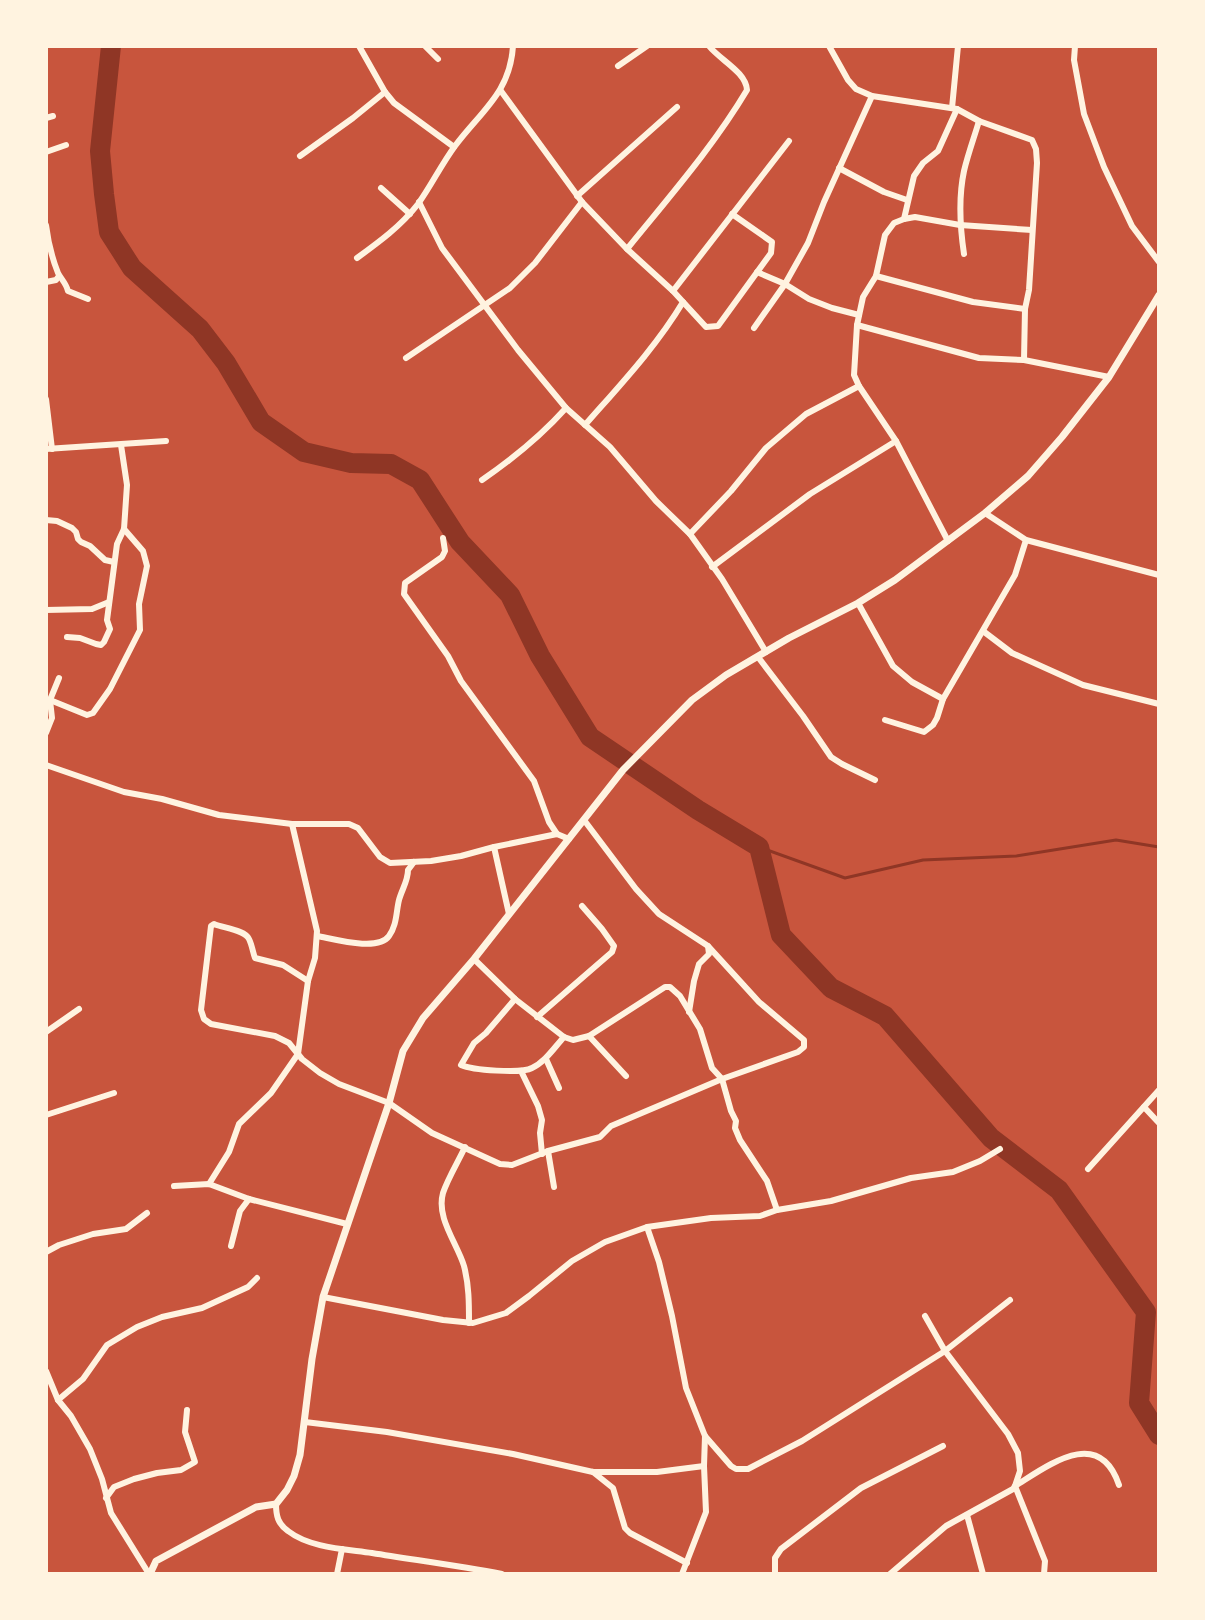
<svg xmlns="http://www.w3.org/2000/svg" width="1205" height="1620" font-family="'Golos Text',sans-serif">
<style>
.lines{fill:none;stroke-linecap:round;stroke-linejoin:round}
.stream{stroke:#8f3625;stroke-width:3}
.river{stroke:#8f3625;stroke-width:20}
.minor{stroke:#fff3e0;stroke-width:6}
.tertiary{stroke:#fff3e0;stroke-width:7}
</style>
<rect width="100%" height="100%" fill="#c8553d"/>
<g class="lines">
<path class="stream" d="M759,847L845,878L923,860L1016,856L1116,840L1159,847"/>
<path class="river" d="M111,46L100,151L104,194L109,232L132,268L200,329L226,363L261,422L304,452L351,463L391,464L420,480L460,542L510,595L540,656L590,737L698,810L759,847L781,935L831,988L885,1016L991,1138L1059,1190L1146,1312L1139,1403L1159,1435"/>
<g class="minor">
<path d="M359,46L385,92L394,103L454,147"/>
<path d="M425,46L438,59"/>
<path d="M829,46L848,80L856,89L872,96L957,109L979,121L1032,140L1036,149L1037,163L1029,290L1025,309L1024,360"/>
<path d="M1075,46L1074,60L1084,114L1104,167L1132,226L1159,262"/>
<path d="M618,66L647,46"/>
<path d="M501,91L582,202L627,249L673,291L706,327L718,326L771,253L772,242L732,214"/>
<path d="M952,108L958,46"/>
<path d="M46,118L53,116"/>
<path d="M46,152L66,145"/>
<path d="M300,156L353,118L385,92"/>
<path d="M839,168L884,192L907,200"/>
<path d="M381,188L410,214"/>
<path d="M577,196L677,107"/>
<path d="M419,202L442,248L518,350L566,408L610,447L656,501L690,534L722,579L766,652"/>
<path d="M904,219L914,176L923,163L938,151L957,109"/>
<path d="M46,225C48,241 52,258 58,273C61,279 66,283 68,291L88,299"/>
<path d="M627,249C669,197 713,147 747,90C746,72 720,60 709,46"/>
<path d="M964,254C960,227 958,199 964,171C968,154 974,138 979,121"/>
<path d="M357,258C379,242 401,226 418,204C431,186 441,165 455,146C481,111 510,93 513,46"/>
<path d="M757,272L785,284L809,299L832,308L859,315"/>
<path d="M876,276L973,302L1025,309"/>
<path d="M46,282L56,280L59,276"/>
<path d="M673,291L789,141"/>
<path d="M857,325L979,358L1024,360L1109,377"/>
<path d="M754,328L785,284L808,243L824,202L872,96"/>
<path d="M406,358L510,288L535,263L582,202"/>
<path d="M46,399L52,449"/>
<path d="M585,425C620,385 656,347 683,302"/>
<path d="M46,449L166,441"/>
<path d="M482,480C514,458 540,437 566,408"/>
<path d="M985,513L1026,540L1159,575"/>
<path d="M46,520L57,521L72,528L76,532L78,539L81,542L90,546L105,560L114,562"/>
<path d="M690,534L731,491L766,448L806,414L859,386"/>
<path d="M443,538L445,551L442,557L405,583L404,594L448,656L461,681L534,781L549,822L557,834"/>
<path d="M948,541L896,441L859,386L854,375L857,325L863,297L876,276L885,235L894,223L904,219L915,217L960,225L1032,230"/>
<path d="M712,567L810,494L896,441"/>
<path d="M858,603L893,666L912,682L943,699"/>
<path d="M46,610L92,609L109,602"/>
<path d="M983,631L1012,653L1083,685L1159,704"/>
<path d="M67,637L80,638L96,644L101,645L104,642L110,629L107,620L117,544L124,529L127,485L121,445"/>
<path d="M758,657L803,716L831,757L842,764L875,780"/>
<path d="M50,700L87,715L93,713L110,689L140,630L139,604L147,566L143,551L124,529"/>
<path d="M885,720L924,732L933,725L937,718L943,699L1015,575L1026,540"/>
<path d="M46,733L52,718L50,700L59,678"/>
<path d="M46,765L124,792L162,799L219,815L292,824H349L358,828L380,857L390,863L431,861L461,856L494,847L557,834L569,839"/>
<path d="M494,847L509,914"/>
<path d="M317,936C334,939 378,952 389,936C397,925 396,912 399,900C402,889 408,881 408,870L414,862"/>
<path d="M474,959L515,999L564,1037L573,1040L589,1036L665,987H670L680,996L700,1029L712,1068L722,1079L731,1111L736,1121L735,1128L740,1140L767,1181L777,1210"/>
<path d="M308,981L283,965L255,958C253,953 252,945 249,939C245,930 223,928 214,924L211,926L201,1010L204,1019L211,1024L275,1036L289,1043L302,1059L320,1073L339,1084L389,1103L432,1133L500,1164L512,1165L548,1151L600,1137L611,1126L722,1079L798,1052L804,1047V1040L759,1002L708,946L659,914L636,889L584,820"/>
<path d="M515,999L486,1033L474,1043L461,1065C472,1070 521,1074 532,1068C545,1062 554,1048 564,1037"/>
<path d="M689,1012L694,981L699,964L709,954L708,946"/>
<path d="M537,1017L612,952L614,946L602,929L582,906"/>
<path d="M46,1032L79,1009"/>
<path d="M589,1036L626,1076"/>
<path d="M546,1059L559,1088"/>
<path d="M521,1071L538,1106L542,1120L540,1133L542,1154"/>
<path d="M1144,1107L1159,1123"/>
<path d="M46,1115L114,1093"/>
<path d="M465,1147C458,1162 448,1178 443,1193C436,1218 457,1243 464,1266C469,1285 469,1303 469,1323"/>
<path d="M548,1151L554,1187"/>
<path d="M1088,1169L1159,1090"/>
<path d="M209,1184L229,1152L239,1124L271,1093L298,1054L308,981L315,958L317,931L292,824"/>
<path d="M174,1186L209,1184L249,1199L347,1224"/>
<path d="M647,1227L659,1262L672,1316L686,1388L705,1436L731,1466L736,1469H748L802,1441L945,1351L1010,1300"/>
<path d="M231,1246L240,1211L249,1199"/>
<path d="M46,1252L59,1245L93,1234L126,1229L147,1213"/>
<path d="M323,1297L443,1320L473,1323L506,1313L529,1296L572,1261L605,1242L647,1227L711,1218L760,1216L777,1210L831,1201L911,1178L953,1172L980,1161L1000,1149"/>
<path d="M925,1316L945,1351L1008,1434L1018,1453L1020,1471L1015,1486L1045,1561L1044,1574"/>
<path d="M46,1371L58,1400L71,1416L90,1449L102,1479L111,1513L149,1574"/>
<path d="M58,1400L83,1379L107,1345L137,1327L162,1317L202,1308L248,1287L257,1278"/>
<path d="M305,1422L387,1432L513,1454L593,1472H657L704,1466"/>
<path d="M593,1472L613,1488L625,1528L630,1533L687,1563"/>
<path d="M106,1498L114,1487L134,1479L157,1473L181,1470L195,1462L185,1432L187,1410"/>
<path d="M276,1504C276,1516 278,1524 288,1531C310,1548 345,1549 372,1553C415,1560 459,1566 502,1574"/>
<path d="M967,1515L983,1574"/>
<path d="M337,1574L342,1549"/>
<path d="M682,1574L706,1512L704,1466L705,1436"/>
<path d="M775,1574V1558L781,1549L861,1488L943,1446"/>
<path d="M890,1574L946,1526L1013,1489L1015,1486C1049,1465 1099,1426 1119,1485"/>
</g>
<path class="tertiary" d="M150,1574L156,1561L256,1507L276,1504L287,1490L294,1476L300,1455L312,1359L323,1297L389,1103L403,1051L423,1018L474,959L623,770L692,700L726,675L789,638L858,603L895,580L985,513L1028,476L1062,437L1109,377L1159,295"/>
</g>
<rect width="1205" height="1620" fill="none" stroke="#fff3e0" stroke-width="96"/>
</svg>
